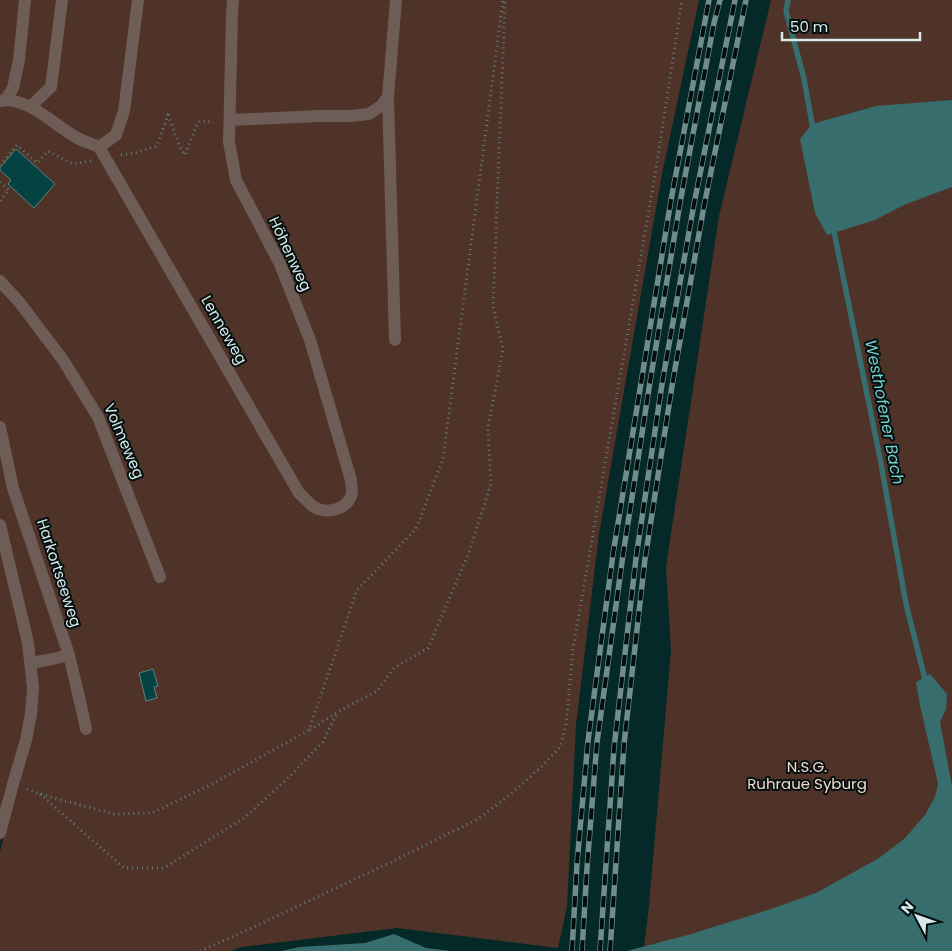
<svg xmlns="http://www.w3.org/2000/svg" width="952" height="951" font-family="Poppins,sans-serif">
<style>
.green{fill:#4f3228}
.water{fill:#376d6c}
.lines{fill:none;stroke-linecap:round;stroke-linejoin:round}
.stream{stroke:#376d6c;stroke-width:5.5}
.building{fill:#054342;stroke:#5f8281}
.path{stroke:#617e7d;stroke-width:3;stroke-dasharray:1 4;stroke-linecap:butt}
.minor{stroke:#6e5c56;stroke-width:12}
.rail-casing{stroke:#708c8b;stroke-width:5.5}
.rail{stroke:#030f0e;stroke-width:4;stroke-dasharray:11;stroke-linecap:butt}
.labels{text-anchor:middle;stroke-width:4;stroke-linejoin:round;paint-order:stroke}
.street-label{font-size:15px;fill:#d7eae9;stroke:#030f0e}
.park-label{font-size:15px;fill:#f5d9ce;stroke:#030f0e}
.water-label{font-size:16px;font-style:italic;fill:#76d1ce;stroke:#030f0e}
</style>
<rect width="100%" height="100%" fill="#042928"/>
<g class="green">
<path d="M0,0H699L662,174L599,534L576,725L567,907L558,948L397,928L241,947L230,951H0V852L12,800L0,842Z"/>
<path d="M771,0H952V884L644,947L649,905L671,650L666,567L719,216Z"/>
</g>
<g class="water">
<path d="M952,100V187L904,205L875,220L827,235L815,213L800,139L812,124L876,106Z"/>
<path d="M930,674L947,694L946,709L940,722L952,786V951H627L691,934L771,909L816,893L879,858L905,838L925,815L935,797L938,784L920,705L916,682Z"/>
<path d="M394,934L426,948L451,951H282L299,947L365,943Z"/>
</g>
<g class="lines">
<g class="stream">
<path d="M788,0L786,11L804,79L813,129"/>
<path d="M833,227L880,458L906,604L926,683"/>
</g>
</g>
<g class="building">
<path d="M16,149L55,184L34,208L8,184L11,180L0,170V168Z"/>
<path d="M153,669L158,686L154,687L157,698L146,701L139,673Z"/>
</g>
<g class="lines">
<g class="path">
<path d="M121,155L134,153L157,146L168,115L181,150L185,155L197,124L200,121L214,122"/>
<path d="M0,165L17,145L37,163L48,151L73,164L91,161"/>
<path d="M0,182L9,190L0,201"/>
<path d="M310,730L337,712L377,691L394,668L428,648L468,555L491,484L488,428L503,349L493,306L505,2"/>
<path d="M27,789L39,794L114,814L152,813L212,784L309,730L357,590L416,529L443,459L503,0"/>
<path d="M40,794L124,868H164L244,818L284,782L323,742L337,713"/>
<path d="M200,951L256,926L389,863L478,819L510,795L541,767L560,747L566,725L573,649L656,169L682,0"/>
</g>
<g class="minor">
<path d="M6,99L13,88L19,60L25,0"/>
<path d="M0,101C24,95 54,124 74,136C81,141 91,143 99,147"/>
<path d="M31,106L51,87L62,0"/>
<path d="M230,120L319,116H350L369,114L381,106L388,97"/>
<path d="M99,147L299,493C304,497 308,503 314,507C327,515 350,509 352,492C352,488 351,483 351,480L310,340L280,264L236,180L229,142L232,14L233,0"/>
<path d="M99,147L116,135L124,111L138,0"/>
<path d="M0,281L20,303L63,360L98,417L160,577"/>
<path d="M395,340L388,97L396,0"/>
<path d="M0,427L13,488L69,655L82,710L86,729"/>
<path d="M0,525L28,643L33,688L31,714L26,740L13,784L0,833"/>
<path d="M31,663L53,659L69,655"/>
</g>
<defs>
<g id="rail">
<path d="M572,951L577,863L588,741L613,554L671,200L709,0"/>
<path d="M582,951L587,868L597,742L623,555L650,382L680,203L714,23L720,0"/>
<path d="M600,951L614,748L636,558L662,384L694,204L735,0"/>
<path d="M610,951L624,744L645,559L672,386L704,206L746,0"/>
</g>
</defs>
<use href="#rail" class="rail-casing"/>
<use href="#rail" class="rail"/>
</g>
<g class="labels">
<g class="street-label">
<text transform="translate(290 254) rotate(65)" y="5">Höhenweg</text>
<text transform="translate(224 330) rotate(60)" y="5">Lenneweg</text>
<text transform="translate(124 441) rotate(67)" y="5">Volmeweg</text>
<text transform="translate(59 573) rotate(72)" y="5">Harkortseeweg</text>
</g>
<g class="park-label">
<text x="807" y="772">N.S.G.<tspan x="807" dy="17">Ruhraue Syburg</tspan></text>
</g>
<g class="water-label">
<text transform="translate(885 412) rotate(79)" y="6">Westhofener Bach</text>
</g>
</g>
<g transform="translate(917 916) rotate(311)" stroke="#030f0e" stroke-width="4" paint-order="stroke">
<path d="M0-4L9 19L0 12L-9 19Z" fill="#d7eae9"/>
<text y="-8" font-size="14" font-weight="bold" text-anchor="middle" fill="#d7eae9">N</text>
</g>
<path d="M782 32v8h138v-8" fill="none" stroke="#d7eae9" stroke-width="2.5"/>
<text x="790" y="32" font-size="15" fill="#d7eae9" stroke="#030f0e" stroke-width="4" paint-order="stroke">50 m</text>
</svg>
